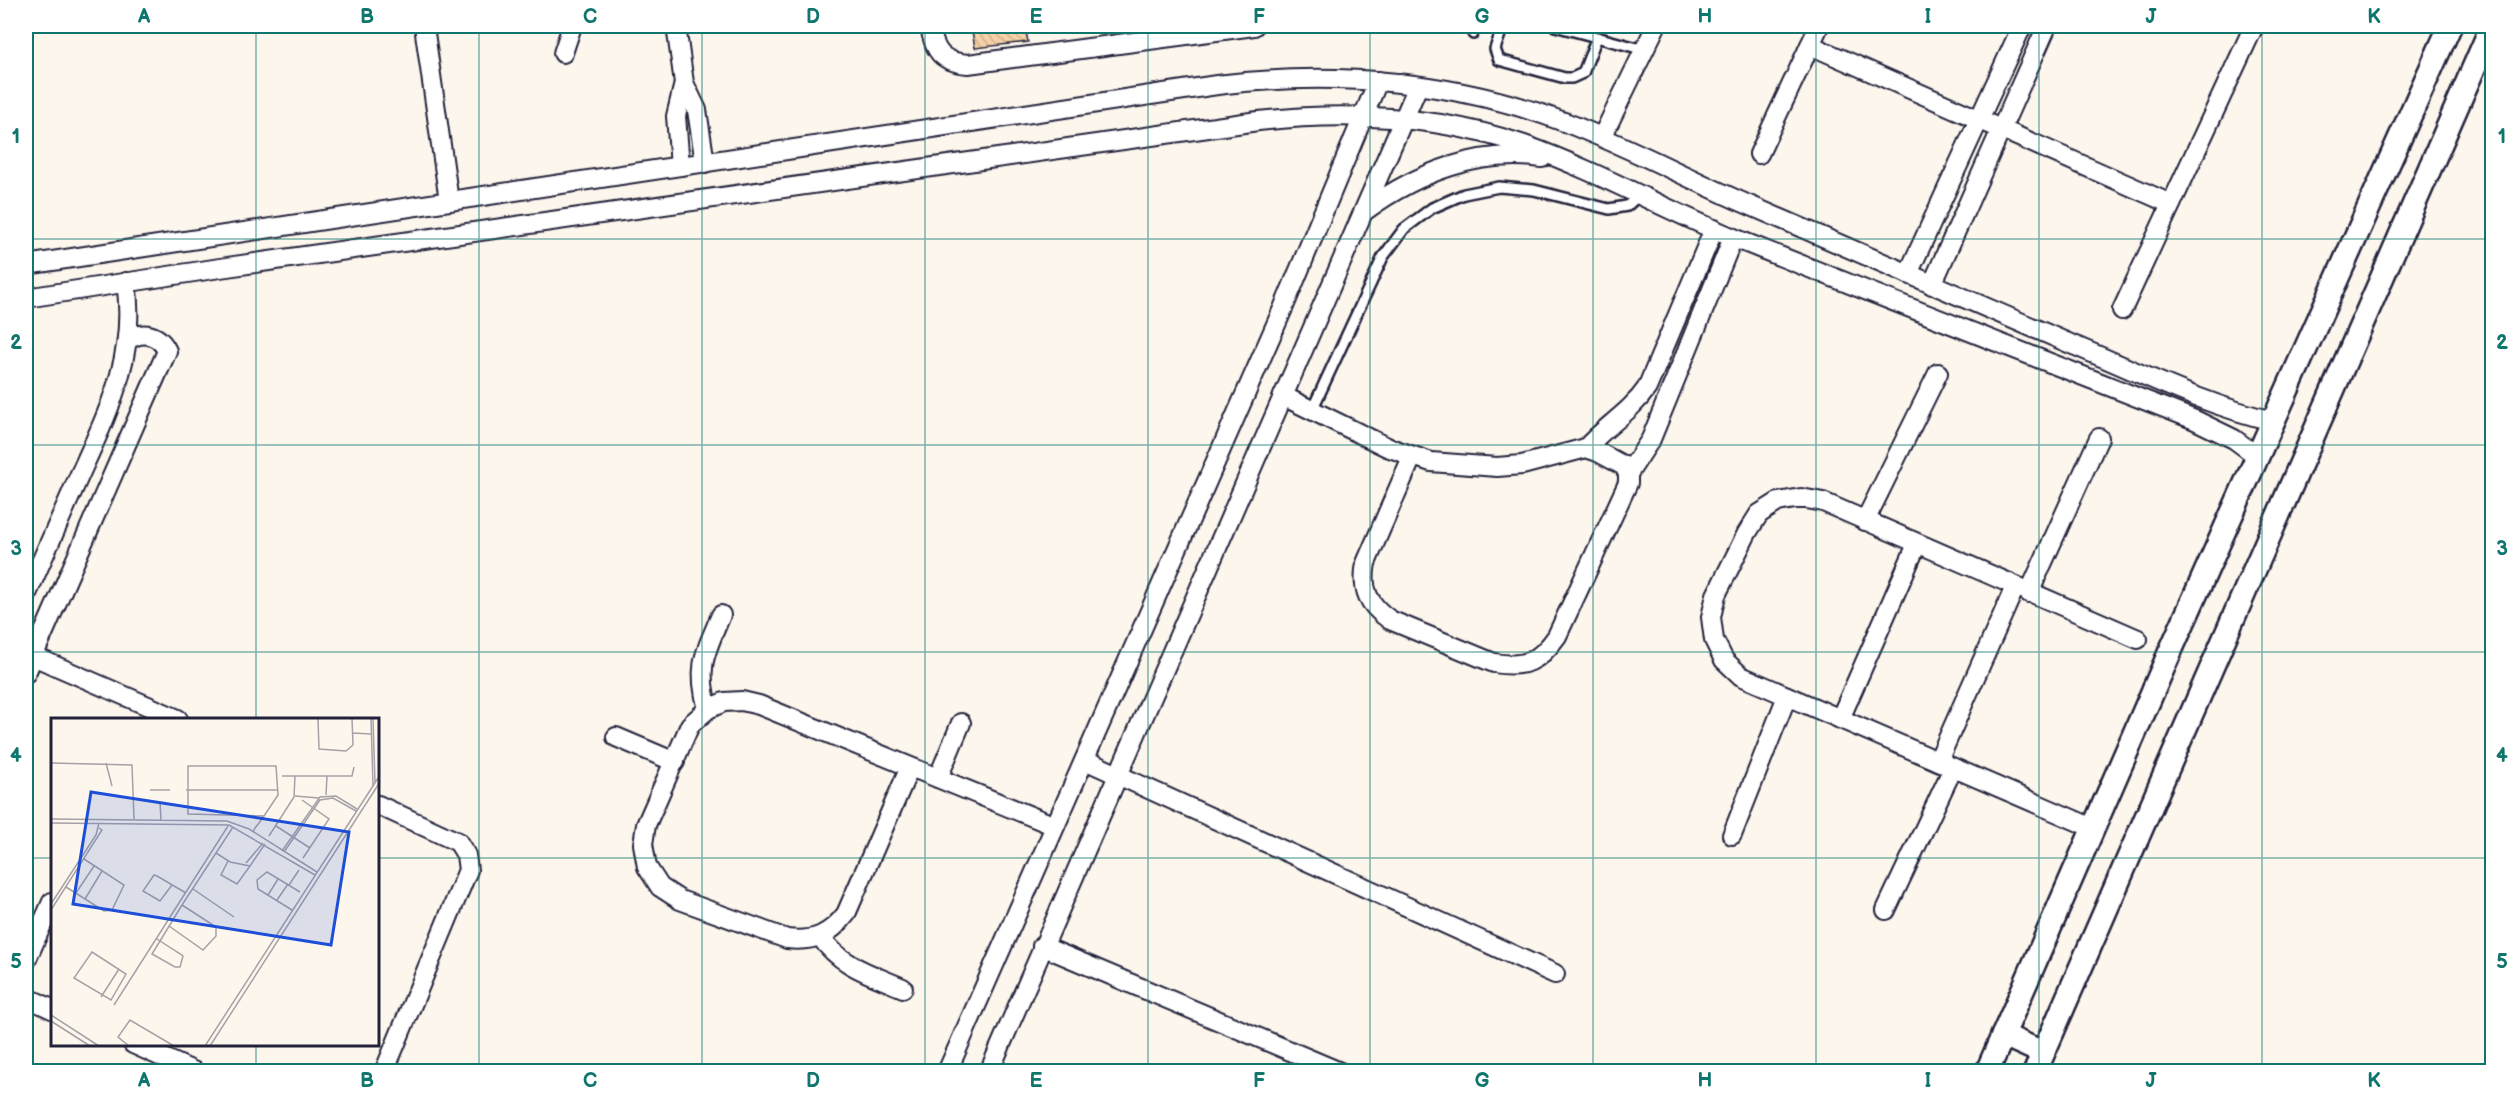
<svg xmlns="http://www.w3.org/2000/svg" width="2518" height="1097" font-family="'Balsamiq Sans',sans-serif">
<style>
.building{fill:url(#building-back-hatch);stroke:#22223b;stroke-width:1.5}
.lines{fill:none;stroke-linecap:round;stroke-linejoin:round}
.service-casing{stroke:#22223b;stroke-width:14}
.minor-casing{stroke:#22223b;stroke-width:22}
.tertiary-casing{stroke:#22223b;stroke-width:27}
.service{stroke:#fff;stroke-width:9}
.minor{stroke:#fff;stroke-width:18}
.tertiary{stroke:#fff;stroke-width:22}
.grid{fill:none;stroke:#0f766e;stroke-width:1.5;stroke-opacity:0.55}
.inset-road{fill:none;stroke:#a5a1a6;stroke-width:1.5}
.view{fill:#1d4ed8;fill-opacity:0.15;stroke:#1d4ed8;stroke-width:3}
.inset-edge{fill:none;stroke:#22223b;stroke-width:3}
.neatline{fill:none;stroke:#0f766e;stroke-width:2}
.grid-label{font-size:20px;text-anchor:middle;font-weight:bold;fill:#0f766e}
</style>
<defs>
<pattern id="building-back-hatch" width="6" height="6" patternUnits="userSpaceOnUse" patternTransform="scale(1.5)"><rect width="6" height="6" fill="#f6d0a6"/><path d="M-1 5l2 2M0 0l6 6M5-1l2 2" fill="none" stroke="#d3b290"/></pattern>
</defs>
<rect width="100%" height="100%" fill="#fdf6ed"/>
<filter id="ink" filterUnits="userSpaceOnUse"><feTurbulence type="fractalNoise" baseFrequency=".0167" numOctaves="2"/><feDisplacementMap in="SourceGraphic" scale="12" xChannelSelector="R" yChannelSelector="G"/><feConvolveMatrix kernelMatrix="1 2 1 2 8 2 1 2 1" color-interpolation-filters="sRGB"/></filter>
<g filter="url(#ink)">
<path class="building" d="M971,26H1025L1028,42L975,48Z"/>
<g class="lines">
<defs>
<g id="service">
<path d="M1471,26L1473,34"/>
<path d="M1503,26L1495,49L1499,60L1565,78H1572L1583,73L1597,37"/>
<path d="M1555,26L1645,50"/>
<path d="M1312,410L1383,257L1404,229L1432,208L1464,194L1499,187L1534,190L1609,209L1627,206L1639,195"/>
</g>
<g id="minor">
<path d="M424,26L449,201"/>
<path d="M676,26L684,83L697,110L705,163"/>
<path d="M930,26C934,51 941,62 968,64L1254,26"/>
<path d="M1810,45L2171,204"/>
<path d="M563,53L572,26"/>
<path d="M1602,137L1656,26"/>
<path d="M1759,154L1819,26"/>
<path d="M680,166L676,116L684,83"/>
<path d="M1366,210C1417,173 1478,149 1542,158"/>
<path d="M26,265L1217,85C1334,71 1456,80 1567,123C1627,146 1683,176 1742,202C1852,250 1962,298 2073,345C2139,372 2204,405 2273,421"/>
<path d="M1908,274L2022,26"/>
<path d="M1932,285L2047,26"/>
<path d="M26,298L220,268L1258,121C1348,111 1438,115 1524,145C1598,171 1667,211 1739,240C1891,300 2042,361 2195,420L2234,439L2257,456"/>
<path d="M2122,310L2254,26"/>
<path d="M1283,396L1387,447L1431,462L1497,467L1522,465L1586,448L1598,452L1624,466L1628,474V483L1557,636C1539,662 1525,668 1494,663L1390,620C1368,605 1361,589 1366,563L1412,457"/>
<path d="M1586,448C1605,426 1630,413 1647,388L1714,229"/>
<path d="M1628,474L1651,439L1733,238"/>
<path d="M1865,521L1938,373"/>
<path d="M2029,593L2099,438"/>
<path d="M26,596C44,555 62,515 80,474C109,410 137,355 126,282"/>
<path d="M33,656L178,719"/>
<path d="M26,673L167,351C159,334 143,330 128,340"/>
<path d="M708,709C696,667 705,653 721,615"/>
<path d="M1840,719L1917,544"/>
<path d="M616,737L675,762"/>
<path d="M1085,760L1555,974"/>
<path d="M1938,761L2015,587"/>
<path d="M910,767L846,914C830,935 814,942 787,939L680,900L660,887L647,867L643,844L646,825L690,725L708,709L724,702L742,701L759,705L1055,826"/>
<path d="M938,778L961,723"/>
<path d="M378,805L458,842L466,855L468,870L384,1072"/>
<path d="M2093,828L1741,676L1724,660L1714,640L1711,617L1716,595L1747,533L1759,514L1778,502L1801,498L1823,502L2138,639"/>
<path d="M1732,835L1787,696"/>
<path d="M1886,910L1953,768"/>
<path d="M821,937C840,966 873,975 903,988"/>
<path d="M1042,946L1340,1072"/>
<path d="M26,961L52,902"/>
<path d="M26,997L52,1009"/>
<path d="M133,1044L195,1072"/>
<path d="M947,1072L1285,304L1378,81"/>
<path d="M989,1072L1418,86"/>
</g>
<g id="tertiary">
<path d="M2003,1035L2043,1053"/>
<path d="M1987,1072L2170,652L2450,26"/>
<path d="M2035,1072L2492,26"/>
</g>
</defs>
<use href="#service" class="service-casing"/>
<use href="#minor" class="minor-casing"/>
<use href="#tertiary" class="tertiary-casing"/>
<use href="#service" class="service"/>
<use href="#minor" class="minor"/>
<use href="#tertiary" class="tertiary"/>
</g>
</g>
<path class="grid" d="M256,26V719M479,26V1072M702,26V1072M925,26V1072M1148,26V1072M1370,26V1072M1593,26V1072M1816,26V1072M2039,26V1072M2262,26V1072M26,239H2492M26,445H2492M26,652H2492M26,858H52M378,858H2492M256,1044V1072"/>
<g transform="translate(51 718)">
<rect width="328" height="328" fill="#fdf6ed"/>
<path class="inset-road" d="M267,1L268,31L295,33L302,27L301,1M320,1L322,68M322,1L324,65M302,15L320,16M0,45L81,47L83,101M55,45L61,68M231,58H301L303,49M99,72H119M135,72H227M275,77L276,58M244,78L268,80M251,82L278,101L252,140M109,84L110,102M0,101L176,103L198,111L266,154M0,105L178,107L264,157M225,108L259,130M202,114L204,110L208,105L213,98L227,77L225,48H137V96L213,98M218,118L243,79L244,58M231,133L269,79L285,78L306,91M233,134L269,82L282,80L305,93M165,135L179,144L199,148L186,166L170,157L177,143M195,145L212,125M199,148L214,126M121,167L109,183L92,173L103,157L106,158L135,175M238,167L248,152M15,169L53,193L61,192L73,167L33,141M142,171L183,199M25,175L43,148M217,177L227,161M34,181L51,153M226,182L237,166M0,186L45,117L48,105M0,192L51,112L48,110M241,192L207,171L206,162L216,154L249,174M118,208L152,232L165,218V209L131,187M106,221L109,223L131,237L132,238L129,249H124L101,236L109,223L131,187L182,109M41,234L75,256L60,282L23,260ZM50,279L68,251M63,287L177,108M0,297L48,328M0,303L39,328M78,328L67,319L79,302L123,328M154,328L329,57M159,328L329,64"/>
<path class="view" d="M40,74L298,114L280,227L22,186Z"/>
<rect width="328" height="328" class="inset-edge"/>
</g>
<rect width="2518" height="1097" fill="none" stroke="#fff" stroke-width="66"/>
<rect x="33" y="33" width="2452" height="1031" class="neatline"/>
<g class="grid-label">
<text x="144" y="23">A</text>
<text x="367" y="23">B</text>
<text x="590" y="23">C</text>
<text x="813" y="23">D</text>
<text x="1036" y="23">E</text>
<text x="1259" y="23">F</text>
<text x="1482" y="23">G</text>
<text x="1705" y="23">H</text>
<text x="1928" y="23">I</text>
<text x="2151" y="23">J</text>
<text x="2374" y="23">K</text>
<text x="16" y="143">1</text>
<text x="2502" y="143">1</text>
<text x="16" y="349">2</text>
<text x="2502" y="349">2</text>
<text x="16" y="555">3</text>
<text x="2502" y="555">3</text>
<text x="16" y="762">4</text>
<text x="2502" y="762">4</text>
<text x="16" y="968">5</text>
<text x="2502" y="968">5</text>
<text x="144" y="1087">A</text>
<text x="367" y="1087">B</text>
<text x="590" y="1087">C</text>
<text x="813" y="1087">D</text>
<text x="1036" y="1087">E</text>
<text x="1259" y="1087">F</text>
<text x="1482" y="1087">G</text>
<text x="1705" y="1087">H</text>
<text x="1928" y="1087">I</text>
<text x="2151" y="1087">J</text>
<text x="2374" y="1087">K</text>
</g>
</svg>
